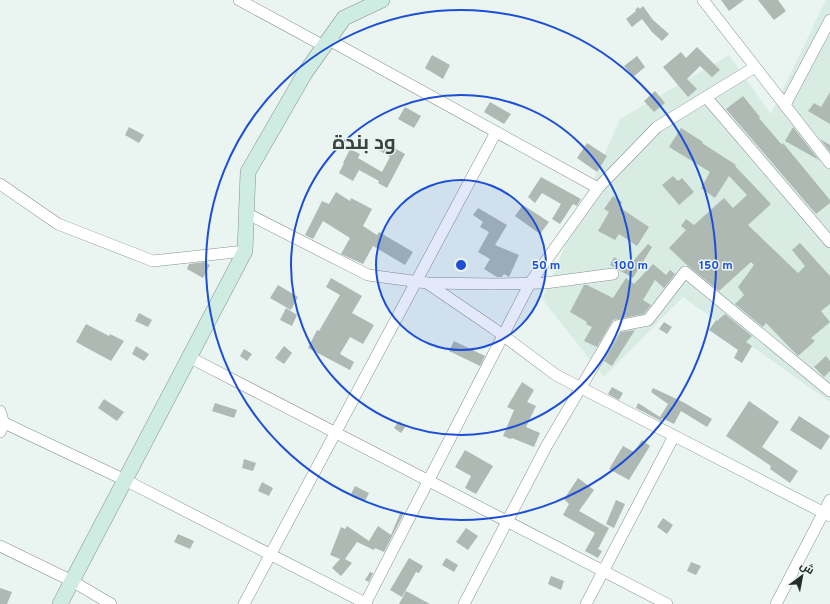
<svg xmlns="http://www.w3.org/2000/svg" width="830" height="604" font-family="Overpass,Cairo,sans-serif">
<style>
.built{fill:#d8ece4}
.building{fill:#aeb9b4}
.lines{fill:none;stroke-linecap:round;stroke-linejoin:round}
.street-casing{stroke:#88928e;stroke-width:12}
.secondary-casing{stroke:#88928e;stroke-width:16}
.street{stroke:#fff;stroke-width:11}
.secondary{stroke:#ceece2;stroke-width:15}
.ring{fill:none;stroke:#1d4ed8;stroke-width:2}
.labels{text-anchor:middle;stroke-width:3;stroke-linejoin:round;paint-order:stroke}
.town-label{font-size:20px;font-weight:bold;fill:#39423e;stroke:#eaf5f1}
.centre{fill:#1d4ed8;stroke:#eaf5f1;stroke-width:2}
.ring-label{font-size:12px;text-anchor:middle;font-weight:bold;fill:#1d4ed8;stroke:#eaf5f1;stroke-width:3;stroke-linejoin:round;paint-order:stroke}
</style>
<rect width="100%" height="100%" fill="#eaf5f1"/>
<path class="built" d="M826,0H830V402L683,297L604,377L542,299L620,119L729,55L771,114Z"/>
<g class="building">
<path d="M721,0H744L729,11Z"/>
<path d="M758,0H778L786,11L774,20Z"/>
<path d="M643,6L653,20L669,34L662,41L652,32L642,19L632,27L626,19L636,11L635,10L638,7L640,9Z"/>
<path d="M697,47L720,70L712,77L700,66L687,79L697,89L688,97L663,67L681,52L686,58Z"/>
<path d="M432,55L450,65L443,79L425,68Z"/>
<path d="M637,56L645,67L633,77L624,66Z"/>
<path d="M655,91L665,103L654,112L644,101Z"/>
<path d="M830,92V124L808,111L814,103L821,107Z"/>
<path d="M743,96L760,117L759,118L782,145L783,143L830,200V203L816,214L726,109Z"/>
<path d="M490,102L511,114L504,124L484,112Z"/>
<path d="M405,107L421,116L414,128L398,119Z"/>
<path d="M129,127L144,135L139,143L125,135Z"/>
<path d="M793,127L819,160L785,141Z"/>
<path d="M681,128L703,142L702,143L736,165L735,166L771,204L748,225L798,273L805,266L792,250L800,243L830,276V304L821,311L830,322L811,338L815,341L798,356L766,323L763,327L735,304L744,295L738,287L754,265L751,262L719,291L688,266L669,248L686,230L681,226L686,219L694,225L724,198L733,208L747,195L729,176L715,198L701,188L710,172L669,147Z"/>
<path d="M820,139L830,145V152Z"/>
<path d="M382,141L405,154L387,188L378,183L379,181L359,170L353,181L339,173L344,163H343L350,149L360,154L358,158L382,172L390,157L377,149Z"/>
<path d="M587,143L607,156L597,172L577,158Z"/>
<path d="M673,176L678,181L682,178L694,192L679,205L662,185Z"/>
<path d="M541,177L581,199L577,206L573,204L560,224L552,219L561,204L542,193L535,203L528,197Z"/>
<path d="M336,192L350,201L351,198L372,209L363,226L377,235L379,232L413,252L405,265L373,246L363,264L341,254L350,238L323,221L313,239L305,235L322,201L329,204Z"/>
<path d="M613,196L622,202L619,207L649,227L637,246L619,234L615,240L598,231L609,212L604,209Z"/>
<path d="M523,205L549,222L540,234L515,216Z"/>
<path d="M478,208L507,225L495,245L519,255L509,277L504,274L502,277H497L484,269L490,259L478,252L489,232L480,227L483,222L473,215Z"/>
<path d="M648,244L652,247L633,278L610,265L614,257L629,266Z"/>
<path d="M205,262L210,265L203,278L187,269L189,264Z"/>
<path d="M653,264L666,275L670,270L675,274L664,288L655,280L643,300L651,305L644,314L613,320L597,347L584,341L592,327L586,324L587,322L570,312L584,285H587L613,298L626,278L634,284Z"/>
<path d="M331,278L362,296L352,313L374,325L363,344L350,337L340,354L354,362L350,370L308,348L317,330L319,331L340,295L326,287Z"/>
<path d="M278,285L298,297L291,310L270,298Z"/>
<path d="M286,308L297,315L292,326L280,320Z"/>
<path d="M139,313L152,320L148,327L135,321Z"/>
<path d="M725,314L752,336L746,342L752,346L742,363L734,358L738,350L709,330L716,320L717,321Z"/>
<path d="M664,322L672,327L667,334L659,329Z"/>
<path d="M86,324L109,336L110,334L124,341L111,361L76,342Z"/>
<path d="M635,330L612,366L604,361L621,332Z"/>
<path d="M454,341L485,356L480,366L449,351Z"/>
<path d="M136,346L149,354L144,361L132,354Z"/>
<path d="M284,346L292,353L284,364L275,358Z"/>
<path d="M244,349L252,354L247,361L240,356Z"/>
<path d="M826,356L830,361V371L824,377L814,367Z"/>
<path d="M522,382L534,390L527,402L536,406L526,427L540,433L534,447L512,438L511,439L503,436L514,410L507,407Z"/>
<path d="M612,387L623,393L619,400L608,394Z"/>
<path d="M653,388L683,402L712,419L707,427L681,411L674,424L662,418L661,421L636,408L638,403L660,417L668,404L651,392Z"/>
<path d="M104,399L124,412L117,421L98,408Z"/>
<path d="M749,401L779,422L762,447L798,471L790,483L770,469L771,466L726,436Z"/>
<path d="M215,403L237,410L234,418L212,411Z"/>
<path d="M799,416L830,436L821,450L790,430Z"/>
<path d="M399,421L406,426L401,433L394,428Z"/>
<path d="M642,440L650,446L629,480L609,469L623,446L634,452Z"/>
<path d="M465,450L493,466L476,494L465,488L471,476L455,467Z"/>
<path d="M244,459L256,463L253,471L242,468Z"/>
<path d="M578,478L594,490L579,511L609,528L598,549L602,551L598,558L585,551L595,533L563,515L569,504L564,499Z"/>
<path d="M262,482L273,488L269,496L258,491Z"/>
<path d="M355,486L369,493L365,501L351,494Z"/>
<path d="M616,500L625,504L614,528L606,524Z"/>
<path d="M401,511L404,513L384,552L375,548L374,550L357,542L345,559L352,563L341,576L332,568L340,559L330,555L341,527L345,529L347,526L369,541L378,526L391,535Z"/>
<path d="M663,518L673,525L667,534L657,527Z"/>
<path d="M466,528L478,536L468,550L456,542Z"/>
<path d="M178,534L194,541L190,549L174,542Z"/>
<path d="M409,558L423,566L419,573L416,572L402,597L390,590Z"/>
<path d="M446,558L458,565L454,572L442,565Z"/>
<path d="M691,562L701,566L696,575L687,571Z"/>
<path d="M370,572L373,573L369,582L365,580Z"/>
<path d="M551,576L564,581L561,590L548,584Z"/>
<path d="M0,588L12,592L7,604H0Z"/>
<path d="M406,591L430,604H399Z"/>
</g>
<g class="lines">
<defs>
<g id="street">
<path d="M239,0L324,46"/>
<path d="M703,0L830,163"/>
<path d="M329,40L598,188"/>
<path d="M706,97L830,242"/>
<path d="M785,105L830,20"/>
<path d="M0,184L58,224L153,261L245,251"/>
<path d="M246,213L368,275L427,283L494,284L545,283L613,274"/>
<path d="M427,283L493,328L556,375L830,516"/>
<path d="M189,357L667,604"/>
<path d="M0,411L4,424L0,432"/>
<path d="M0,421L125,480L367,604"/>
<path d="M0,546L72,581L111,604"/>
<path d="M244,604L496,132"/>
<path d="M365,604L530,283L598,188L657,127L755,67"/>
<path d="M464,604L547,445L617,326L648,320L685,272L830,391"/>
<path d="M586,604L674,436"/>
<path d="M776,604L830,500"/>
</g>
<path id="secondary" d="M60,604L245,251L248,172L305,73L344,18L382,0"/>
</defs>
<use href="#street" class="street-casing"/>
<use href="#secondary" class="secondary-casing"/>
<use href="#street" class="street"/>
<use href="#secondary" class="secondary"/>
</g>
<circle cx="461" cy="265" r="85" fill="#1d4ed8" fill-opacity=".12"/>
<g class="ring">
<circle cx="461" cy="265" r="85"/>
<circle cx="461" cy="265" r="170"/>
<circle cx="461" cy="265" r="255"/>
</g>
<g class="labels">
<g class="town-label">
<text x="364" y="149">ود بندة</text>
</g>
</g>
<circle cx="461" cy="265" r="6" class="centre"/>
<g class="ring-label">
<text x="546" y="269">50 m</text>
<text x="631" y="269">100 m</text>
<text x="716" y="269">150 m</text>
</g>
<g transform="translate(802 576) rotate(32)" stroke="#eaf5f1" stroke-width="3" paint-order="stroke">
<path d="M0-3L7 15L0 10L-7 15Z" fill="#272b29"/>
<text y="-6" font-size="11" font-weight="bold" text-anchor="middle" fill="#272b29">ش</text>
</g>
</svg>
